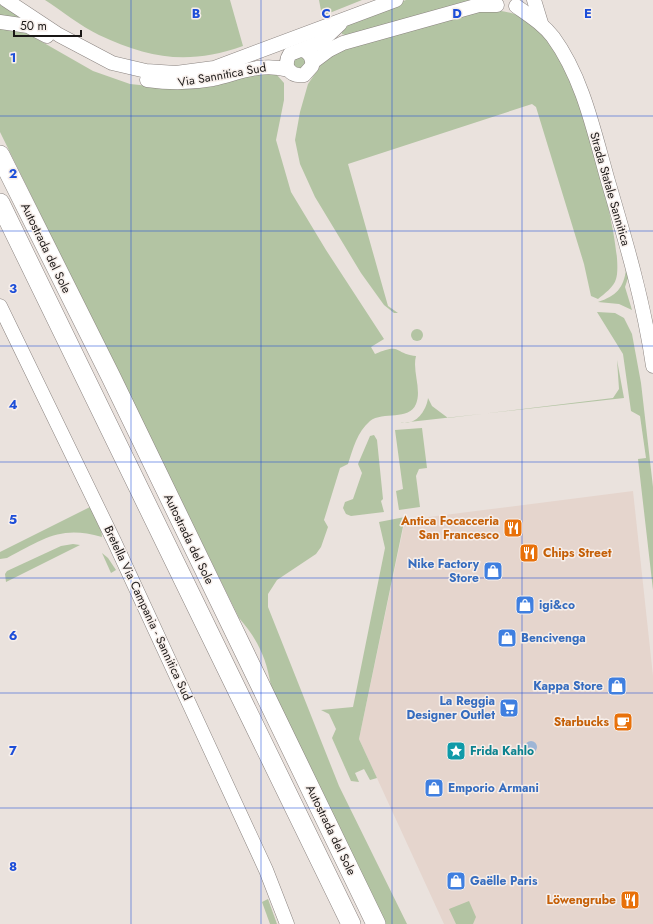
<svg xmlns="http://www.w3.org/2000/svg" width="653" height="924" font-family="Jost,sans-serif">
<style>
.built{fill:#e5d5cd}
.green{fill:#b3c4a3}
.water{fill:#9db5d5}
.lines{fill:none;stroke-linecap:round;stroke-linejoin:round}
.secondary-casing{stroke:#8b8480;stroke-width:15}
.highway-casing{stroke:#8b8480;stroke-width:20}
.secondary{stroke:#fff;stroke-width:14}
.highway{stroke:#fff;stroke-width:19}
.grid{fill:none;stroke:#1d4ed8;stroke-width:1;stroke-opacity:0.55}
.labels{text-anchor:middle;stroke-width:3;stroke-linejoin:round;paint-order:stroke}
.street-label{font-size:12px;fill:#1a1716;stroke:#f7efeb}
.food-label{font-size:12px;font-weight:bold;fill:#c56008;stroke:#f7efeb;text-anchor:end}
.shop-label{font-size:12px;font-weight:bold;fill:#366cbe;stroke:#f7efeb;text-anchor:start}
.culture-label{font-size:12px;font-weight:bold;fill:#0d838f;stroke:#f7efeb;text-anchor:start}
.grid-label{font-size:13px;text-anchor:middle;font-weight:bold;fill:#1d4ed8;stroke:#f7efeb;stroke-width:3;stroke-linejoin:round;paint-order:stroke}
</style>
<rect width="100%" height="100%" fill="#eae2dd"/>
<path class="built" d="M633,491L653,676V924H444L359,739L405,520Z"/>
<g class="green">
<path d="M45,0H230L243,46C189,65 150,59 99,35C80,26 62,11 45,0Z"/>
<path d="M319,0H362L322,16Z"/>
<path d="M406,0H476L348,36L342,34L341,30L358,18Z"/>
<path d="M0,1L23,19L0,15Z"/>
<path d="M487,9C504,11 525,14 538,27C545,35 554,46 560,56C578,86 626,248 616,279C614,287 604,294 598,299L591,296L584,264L536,107L532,104L348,164L388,306L398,313H394L384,305L361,273L315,197L300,164L295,140L300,112L308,84L323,62L333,52Z"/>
<path d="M0,28L23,31L93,71L130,84L169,88L268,71L277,75L284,83V100L276,140L291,192L326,250L384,339L371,347L375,354C402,342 394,354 416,356C412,371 422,389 416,404C409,421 383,411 370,421C357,432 353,449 348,464L340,468L324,520L328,527L321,547L316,554L277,580L268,594V607L339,786L407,924H385L271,686C266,657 258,640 239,618L0,132Z"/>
<path d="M290,55L311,58L299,75L288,58Z"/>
<path d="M626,269L629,275L625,287L632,310L619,304L598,302C616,296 624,288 626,269Z"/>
<path d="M597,312L615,313L624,318L632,334L641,383L653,487V590L638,459L646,458L640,416L631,411L623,354Z"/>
<circle cx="417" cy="335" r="6"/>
<path d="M617,360L624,398L400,423C403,422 407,423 410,422C420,420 427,407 428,398L432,406L448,418L613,398L619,389Z"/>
<path d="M422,428L427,468L419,469L416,476L420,507L399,510L396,491L403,489L395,430Z"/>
<path d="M374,435L377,440L383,499L381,501L384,512L351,516L346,514L343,508L345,502L353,499L362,473L358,464L370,436Z"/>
<path d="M90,507L101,526L102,537C60,525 44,539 7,558L0,559V552Z"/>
<path d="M405,517L359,739L377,778L370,780L364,769L355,773L359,782L351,781L332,738L336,729L329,714L321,710L353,707L385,548L379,522Z"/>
<path d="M73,544L80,545L6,582L5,574L7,571L61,546Z"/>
<path d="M102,553L108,558L116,570L111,573Z"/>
<path d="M268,899L277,924H270L262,902Z"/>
<path d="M469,901L476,917L473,924H456L449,909Z"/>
</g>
<circle class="water" cx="531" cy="747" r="6"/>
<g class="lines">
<defs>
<g id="secondary">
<path d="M6,0L59,35L112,63L146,71L176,73L214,68L396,0"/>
<path d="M534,0L541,23"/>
<path d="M516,6C530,16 543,24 553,37C583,78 594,132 608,181C626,242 644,303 653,366"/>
<path d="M0,22L28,26L47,36"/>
<path d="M302,50C310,52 313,58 312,66L304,75C290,77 282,66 290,54L321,42L340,24"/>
<path d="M313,62L329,50L343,43L479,5H497"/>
<path d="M147,80C169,83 191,83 213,79C240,73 260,62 289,70"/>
<path d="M0,306L114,541L266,870L287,924"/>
</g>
<g id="highway">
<path d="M0,155L111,377L376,924"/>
<path d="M0,203L351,924"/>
</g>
</defs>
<use href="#secondary" class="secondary-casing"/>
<use href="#highway" class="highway-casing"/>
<use href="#secondary" class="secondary"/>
<use href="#highway" class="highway"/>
</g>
<path class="grid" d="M131,0V924M261,0V924M392,0V924M522,0V924M0,116H653M0,231H653M0,346H653M0,462H653M0,578H653M0,693H653M0,808H653"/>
<defs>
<symbol id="restaurant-square" viewBox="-11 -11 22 22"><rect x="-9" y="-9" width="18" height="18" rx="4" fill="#e8710a" stroke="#f7efeb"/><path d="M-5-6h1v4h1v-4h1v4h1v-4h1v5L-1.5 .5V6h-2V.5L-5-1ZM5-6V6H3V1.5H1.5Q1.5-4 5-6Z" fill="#fff"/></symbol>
<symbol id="shop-square" viewBox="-11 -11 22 22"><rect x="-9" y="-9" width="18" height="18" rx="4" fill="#3f7fe0" stroke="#f7efeb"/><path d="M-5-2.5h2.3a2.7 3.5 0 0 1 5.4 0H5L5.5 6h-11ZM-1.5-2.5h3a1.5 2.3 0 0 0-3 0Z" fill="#fff"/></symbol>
<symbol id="supermarket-square" viewBox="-11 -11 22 22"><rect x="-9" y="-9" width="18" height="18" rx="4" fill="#3f7fe0" stroke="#f7efeb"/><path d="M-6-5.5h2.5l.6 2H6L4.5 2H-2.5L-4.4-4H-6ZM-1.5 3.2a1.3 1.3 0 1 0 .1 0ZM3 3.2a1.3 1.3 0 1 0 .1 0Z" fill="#fff"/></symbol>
<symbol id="cafe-square" viewBox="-11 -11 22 22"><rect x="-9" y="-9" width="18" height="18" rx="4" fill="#e8710a" stroke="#f7efeb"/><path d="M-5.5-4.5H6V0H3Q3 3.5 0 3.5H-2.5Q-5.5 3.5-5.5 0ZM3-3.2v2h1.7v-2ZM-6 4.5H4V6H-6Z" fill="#fff"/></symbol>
<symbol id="sight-square" viewBox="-11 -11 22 22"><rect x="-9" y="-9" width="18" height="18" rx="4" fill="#0f9aa8" stroke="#f7efeb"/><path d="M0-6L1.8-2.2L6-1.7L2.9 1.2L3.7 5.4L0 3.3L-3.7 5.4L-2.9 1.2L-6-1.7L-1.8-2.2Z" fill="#fff"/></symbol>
</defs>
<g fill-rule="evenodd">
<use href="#restaurant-square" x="502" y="517" width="22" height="22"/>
<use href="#restaurant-square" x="518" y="542" width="22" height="22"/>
<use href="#shop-square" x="482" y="560" width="22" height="22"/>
<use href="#shop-square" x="514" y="594" width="22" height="22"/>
<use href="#shop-square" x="496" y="627" width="22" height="22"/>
<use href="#shop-square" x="606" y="675" width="22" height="22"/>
<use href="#supermarket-square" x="498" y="697" width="22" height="22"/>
<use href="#cafe-square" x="612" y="711" width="22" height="22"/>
<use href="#sight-square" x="445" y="740" width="22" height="22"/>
<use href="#shop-square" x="423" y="777" width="22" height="22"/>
<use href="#shop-square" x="445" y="870" width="22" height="22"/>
<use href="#restaurant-square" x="619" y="889" width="22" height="22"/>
</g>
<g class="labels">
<g class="street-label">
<text transform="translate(222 75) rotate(-10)" y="4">Via Sannitica Sud</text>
<text transform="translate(610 189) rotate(74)" y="4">Strada Statale Sannitica</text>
<text transform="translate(46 248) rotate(64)" y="4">Autostrada del Sole</text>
<text transform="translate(189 539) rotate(64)" y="4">Autostrada del Sole</text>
<text transform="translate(148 613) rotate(65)" y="4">Bretella Via Campania - Sannitica Sud</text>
<text transform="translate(331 830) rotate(64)" y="4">Autostrada del Sole</text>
</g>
<g class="food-label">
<text x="499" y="525">Antica Focacceria<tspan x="499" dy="14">San Francesco</tspan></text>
<text x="543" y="557" text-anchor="start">Chips Street</text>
<text x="609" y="726">Starbucks</text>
<text x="616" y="904">Löwengrube</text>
</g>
<g class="shop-label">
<text x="479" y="568" text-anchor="end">Nike Factory<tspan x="479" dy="14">Store</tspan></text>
<text x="539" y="609">igi&amp;co</text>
<text x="521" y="642">Bencivenga</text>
<text x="603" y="690" text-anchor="end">Kappa Store</text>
<text x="495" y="705" text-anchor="end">La Reggia<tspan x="495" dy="14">Designer Outlet</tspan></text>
<text x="448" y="792">Emporio Armani</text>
<text x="470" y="885">Gaëlle Paris</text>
</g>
<g class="culture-label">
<text x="470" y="755">Frida Kahlo</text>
</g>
</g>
<g class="grid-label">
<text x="196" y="18">B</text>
<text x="326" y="18">C</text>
<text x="457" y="18">D</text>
<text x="588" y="18">E</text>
<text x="13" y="62">1</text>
<text x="13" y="178">2</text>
<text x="13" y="293">3</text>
<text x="13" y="409">4</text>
<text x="13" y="524">5</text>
<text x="13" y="640">6</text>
<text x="13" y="755">7</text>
<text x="13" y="871">8</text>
</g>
<path d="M14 30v6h67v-6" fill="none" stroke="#1a1716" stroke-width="2"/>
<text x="20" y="30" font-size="12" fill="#1a1716" stroke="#f7efeb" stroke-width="3" paint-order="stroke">50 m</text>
</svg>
